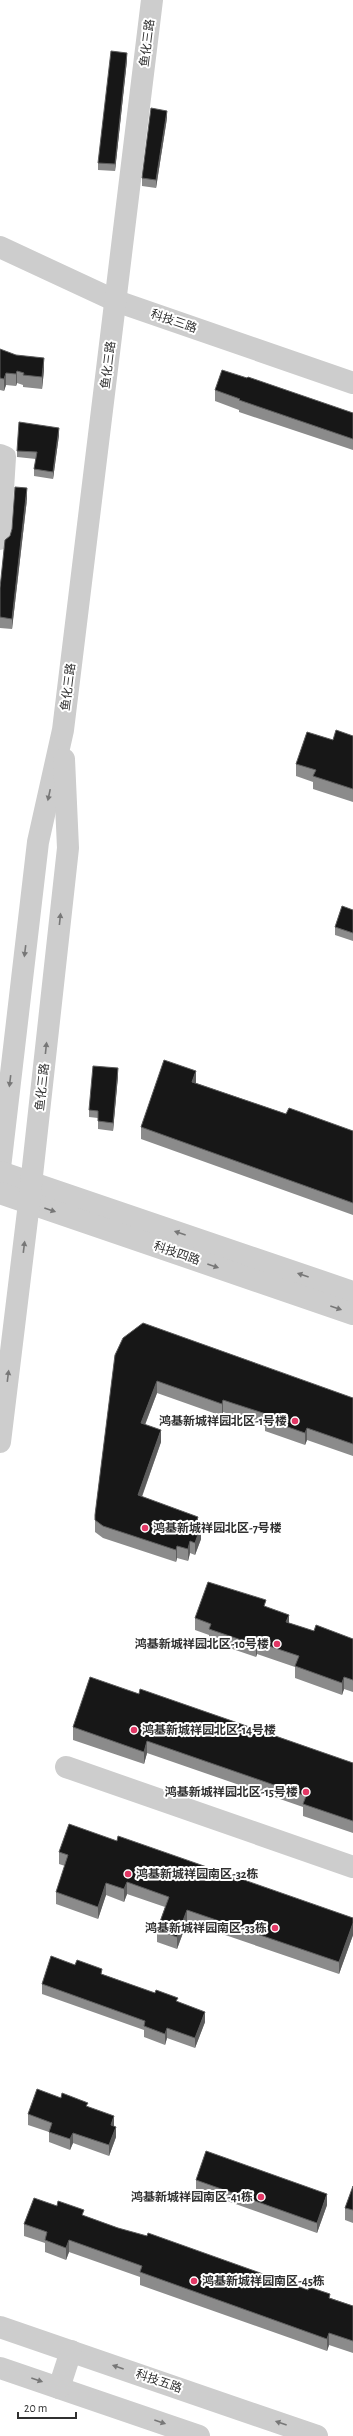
<svg xmlns="http://www.w3.org/2000/svg" width="353" height="2436" font-family="'Alegreya Sans','Noto Sans SC',sans-serif">
<style>
.lines{fill:none;stroke-linecap:round;stroke-linejoin:round}
.minor{stroke:#cdcdcd;stroke-width:22}
.tertiary{stroke:#cdcdcd;stroke-width:22}
.wall{fill:#8b8b8b}
.shaded-wall{fill:#5d5d5d}
.building{fill:#171717;stroke:#5d5d5d}
.oneway{fill:#777}
.poi-dot{fill:#e23765;stroke:#fff;stroke-width:1.5}
.labels{text-anchor:middle;stroke-width:4;stroke-linejoin:round;paint-order:stroke}
.street-label{font-size:12px;fill:#303030;stroke:#fff}
.poi-label{font-size:12px;font-weight:bold;fill:#303030;stroke:#fff;text-anchor:end}
</style>
<rect width="100%" height="100%" fill="#fff"/>
<g class="lines">
<g class="minor">
<path d="M0,455L5,457L0,539"/>
<path d="M66,1767L353,1867"/>
</g>
<g class="tertiary">
<path d="M0,247L116,301L353,383"/>
<path d="M0,1168L38,842L63,730L152,0"/>
<path d="M0,1172L353,1292"/>
<path d="M0,1193L353,1314"/>
<path d="M0,1442L29,1203L68,848L64,759"/>
<path d="M0,2327L317,2436"/>
<path d="M0,2368L199,2436"/>
<path d="M59,2388L71,2351"/>
</g>
</g>
<g class="wall">
<path d="M127,60L115,171L98,170V163Z"/>
<path d="M167,118L156,188L142,186V178Z"/>
<path d="M0,349L44,370L42,389L23,387V385L17,383L16,386L6,385L4,391L0,390Z"/>
<path d="M215,390L353,413V450L239,412V410L215,401Z"/>
<path d="M59,435L53,479L34,476V469L36,459L17,457V451Z"/>
<path d="M27,499L12,629L0,628V588Z"/>
<path d="M353,736V802L313,789V782L296,776V764L333,740Z"/>
<path d="M353,910V941L335,935V927Z"/>
<path d="M118,1076L113,1131L98,1129V1118L89,1117V1110Z"/>
<path d="M196,1083L286,1114L353,1131V1215L141,1139V1127Z"/>
<path d="M115,1355L353,1398V1456L307,1440L305,1445L265,1431V1426L223,1412L222,1416L157,1393L145,1425L161,1442L142,1497L198,1526L201,1539L195,1555L190,1553L188,1561L177,1558L176,1562L103,1538L95,1532V1515Z"/>
<path d="M266,1607L289,1623L314,1631L353,1639V1692L344,1689L342,1695L295,1678V1667L257,1654L256,1657L209,1641V1635L195,1630V1618Z"/>
<path d="M139,1694L353,1763V1833L303,1816V1807L147,1753L144,1764L73,1740V1727Z"/>
<path d="M117,1841L353,1918V1935L339,1974L187,1922L177,1949L157,1942V1930L165,1907L127,1894L124,1902L106,1895L98,1919L56,1904V1892L65,1866L59,1864V1852Z"/>
<path d="M102,1974L178,2002L205,2022L195,2048L167,2038L165,2045L144,2037V2030L42,1994V1984Z"/>
<path d="M61,2098L88,2107L114,2126L116,2137L109,2156L73,2143L70,2150L49,2142V2132L28,2125V2114Z"/>
<path d="M196,2180L327,2205L317,2233L196,2190Z"/>
<path d="M353,2186V2223L345,2220V2208Z"/>
<path d="M57,2206L118,2228L308,2290L353,2306V2353L329,2345L327,2351L140,2285V2277L69,2252L66,2260L45,2252V2243L24,2236V2224Z"/>
</g>
<g class="shaded-wall">
<path d="M127,53V60L115,171V164Z"/>
<path d="M167,111V118L156,188V180Z"/>
<path d="M44,358V370L42,389V377Z"/>
<path d="M17,371V383L16,386V374Z"/>
<path d="M6,373V385L4,391V379Z"/>
<path d="M59,428V435L53,479V472Z"/>
<path d="M27,488V499L12,629V619Z"/>
<path d="M118,1068V1076L113,1131V1123Z"/>
<path d="M196,1071V1084L192,1082Z"/>
<path d="M157,1381V1393L141,1435V1423Z"/>
<path d="M223,1400V1412L222,1416V1404Z"/>
<path d="M307,1428V1440L305,1445V1433Z"/>
<path d="M161,1430V1442L138,1507V1495Z"/>
<path d="M198,1517V1529L195,1525Z"/>
<path d="M201,1526V1539L195,1555V1543Z"/>
<path d="M190,1541V1553L188,1561V1549Z"/>
<path d="M177,1546V1558L176,1562V1550Z"/>
<path d="M289,1615V1627L286,1622Z"/>
<path d="M257,1642V1654L256,1657V1645Z"/>
<path d="M344,1677V1689L342,1695V1683Z"/>
<path d="M147,1741V1753L144,1764V1752Z"/>
<path d="M127,1882V1894L124,1902V1889Z"/>
<path d="M106,1883V1895L98,1919V1907Z"/>
<path d="M187,1910V1922L177,1949V1937Z"/>
<path d="M353,1923V1935L339,1974V1962Z"/>
<path d="M205,2012V2022L195,2048V2038Z"/>
<path d="M167,2028V2038L165,2045V2034Z"/>
<path d="M114,2116V2127L111,2125Z"/>
<path d="M116,2127V2137L109,2156V2145Z"/>
<path d="M73,2133V2143L70,2150V2139Z"/>
<path d="M327,2194V2205L317,2233V2223Z"/>
<path d="M69,2240V2252L66,2260V2248Z"/>
<path d="M329,2333V2345L327,2351V2339Z"/>
</g>
<g class="building">
<path d="M111,51L127,53L115,164L98,163Z"/>
<path d="M151,108L167,111L156,180L142,178Z"/>
<path d="M0,349L16,355L44,358L42,377L23,375L24,373L17,371L16,374L6,373L4,379L0,378Z"/>
<path d="M222,370L247,378L248,377L353,413V439L239,400L240,399L215,390Z"/>
<path d="M19,422L59,428L53,472L34,469L37,452L17,451Z"/>
<path d="M15,487L27,488L12,619L0,617V588L5,540L10,536L12,529Z"/>
<path d="M336,730L353,736V789L313,776L316,770L296,764L307,732L333,740Z"/>
<path d="M342,906L353,910V933L335,927Z"/>
<path d="M164,1060L196,1071L192,1082L286,1114L289,1108L353,1131V1203L141,1127Z"/>
<path d="M93,1066L118,1068L113,1123L98,1121V1111L89,1110Z"/>
<path d="M143,1323L353,1398V1444L307,1428L305,1433L265,1419L266,1414L223,1400L222,1404L157,1381L141,1423L161,1430L138,1495L198,1517L195,1525L201,1526L195,1543L190,1541L188,1549L177,1546L176,1550L103,1526L95,1520V1515L115,1355L123,1338Z"/>
<path d="M208,1582L266,1600L264,1606L289,1615L286,1622L314,1631L316,1625L353,1639V1680L344,1677L342,1683L295,1666L299,1656L257,1642L256,1645L209,1629L211,1624L195,1618Z"/>
<path d="M90,1677L139,1694L140,1689L353,1763V1821L303,1804L306,1796L147,1741L144,1752L73,1727Z"/>
<path d="M69,1824L117,1841L118,1836L353,1918V1923L339,1962L187,1910L177,1937L157,1930L169,1897L127,1882L124,1889L106,1883L98,1907L56,1892L68,1855L59,1852Z"/>
<path d="M51,1956L75,1965L77,1960L102,1969L101,1974L155,1993L156,1990L178,1998L176,2001L205,2012L195,2038L167,2028L165,2034L144,2026L145,2021L42,1984Z"/>
<path d="M37,2089L61,2098L62,2093L88,2103L86,2106L114,2116L111,2125L116,2127L109,2145L73,2133L70,2139L49,2132L52,2123L28,2114Z"/>
<path d="M206,2151L327,2194L317,2223L196,2180Z"/>
<path d="M353,2186V2210L345,2208Z"/>
<path d="M34,2198L57,2206L58,2201L84,2210L82,2215L118,2228L147,2236L148,2233L308,2290L309,2287L330,2294L329,2298L353,2306V2341L329,2333L327,2339L140,2272L142,2266L69,2240L66,2248L45,2240L47,2232L24,2224Z"/>
</g>
<defs><path id="oneway-solid" d="M-6-.8H1V-3.2L6.5 0L1 3.2V.8H-6Z"/></defs>
<g class="oneway">
<use href="#oneway-solid" transform="translate(49 795) rotate(102)"/>
<use href="#oneway-solid" transform="translate(60 919) rotate(-84)"/>
<use href="#oneway-solid" transform="translate(25 951) rotate(97)"/>
<use href="#oneway-solid" transform="translate(46 1048) rotate(-84)"/>
<use href="#oneway-solid" transform="translate(10 1081) rotate(97)"/>
<use href="#oneway-solid" transform="translate(50 1210) rotate(19)"/>
<use href="#oneway-solid" transform="translate(180 1233) rotate(-161)"/>
<use href="#oneway-solid" transform="translate(24 1247) rotate(-83)"/>
<use href="#oneway-solid" transform="translate(213 1266) rotate(19)"/>
<use href="#oneway-solid" transform="translate(303 1275) rotate(-161)"/>
<use href="#oneway-solid" transform="translate(336 1308) rotate(19)"/>
<use href="#oneway-solid" transform="translate(8 1376) rotate(-83)"/>
<use href="#oneway-solid" transform="translate(118 2367) rotate(-161)"/>
<use href="#oneway-solid" transform="translate(37 2380) rotate(19)"/>
<use href="#oneway-solid" transform="translate(160 2422) rotate(19)"/>
<use href="#oneway-solid" transform="translate(281 2423) rotate(-161)"/>
</g>
<g class="poi-dot">
<circle cx="295" cy="1421" r="4"/>
<circle cx="145" cy="1528" r="4"/>
<circle cx="277" cy="1644" r="4"/>
<circle cx="134" cy="1730" r="4"/>
<circle cx="306" cy="1792" r="4"/>
<circle cx="128" cy="1874" r="4"/>
<circle cx="275" cy="1928" r="4"/>
<circle cx="261" cy="2197" r="4"/>
<circle cx="194" cy="2281" r="4"/>
</g>
<g class="labels">
<g class="street-label">
<text transform="translate(147 43) rotate(-83)" y="4">鱼化三路</text>
<text transform="translate(174 321) rotate(19)" y="4">科技三路</text>
<text transform="translate(108 365) rotate(-83)" y="4">鱼化三路</text>
<text transform="translate(68 687) rotate(-83)" y="4">鱼化三路</text>
<text transform="translate(42 1087) rotate(-84)" y="4">鱼化三路</text>
<text transform="translate(177 1253) rotate(19)" y="4">科技四路</text>
<text transform="translate(159 2381) rotate(19)" y="4">科技五路</text>
</g>
<g class="poi-label">
<text x="287" y="1425">鸿基新城祥园北区-1号楼</text>
<text x="153" y="1532" text-anchor="start">鸿基新城祥园北区-7号楼</text>
<text x="269" y="1648">鸿基新城祥园北区-10号楼</text>
<text x="142" y="1734" text-anchor="start">鸿基新城祥园北区-14号楼</text>
<text x="298" y="1796">鸿基新城祥园北区-15号楼</text>
<text x="136" y="1878" text-anchor="start">鸿基新城祥园南区-32栋</text>
<text x="267" y="1932">鸿基新城祥园南区-33栋</text>
<text x="253" y="2201">鸿基新城祥园南区-41栋</text>
<text x="202" y="2285" text-anchor="start">鸿基新城祥园南区-45栋</text>
</g>
</g>
<path d="M18 2412v6h58v-6" fill="none" stroke="#303030" stroke-width="2"/>
<text x="24" y="2412" font-size="12" fill="#303030" stroke="#ffffff" stroke-width="3" paint-order="stroke">20 m</text>
</svg>
